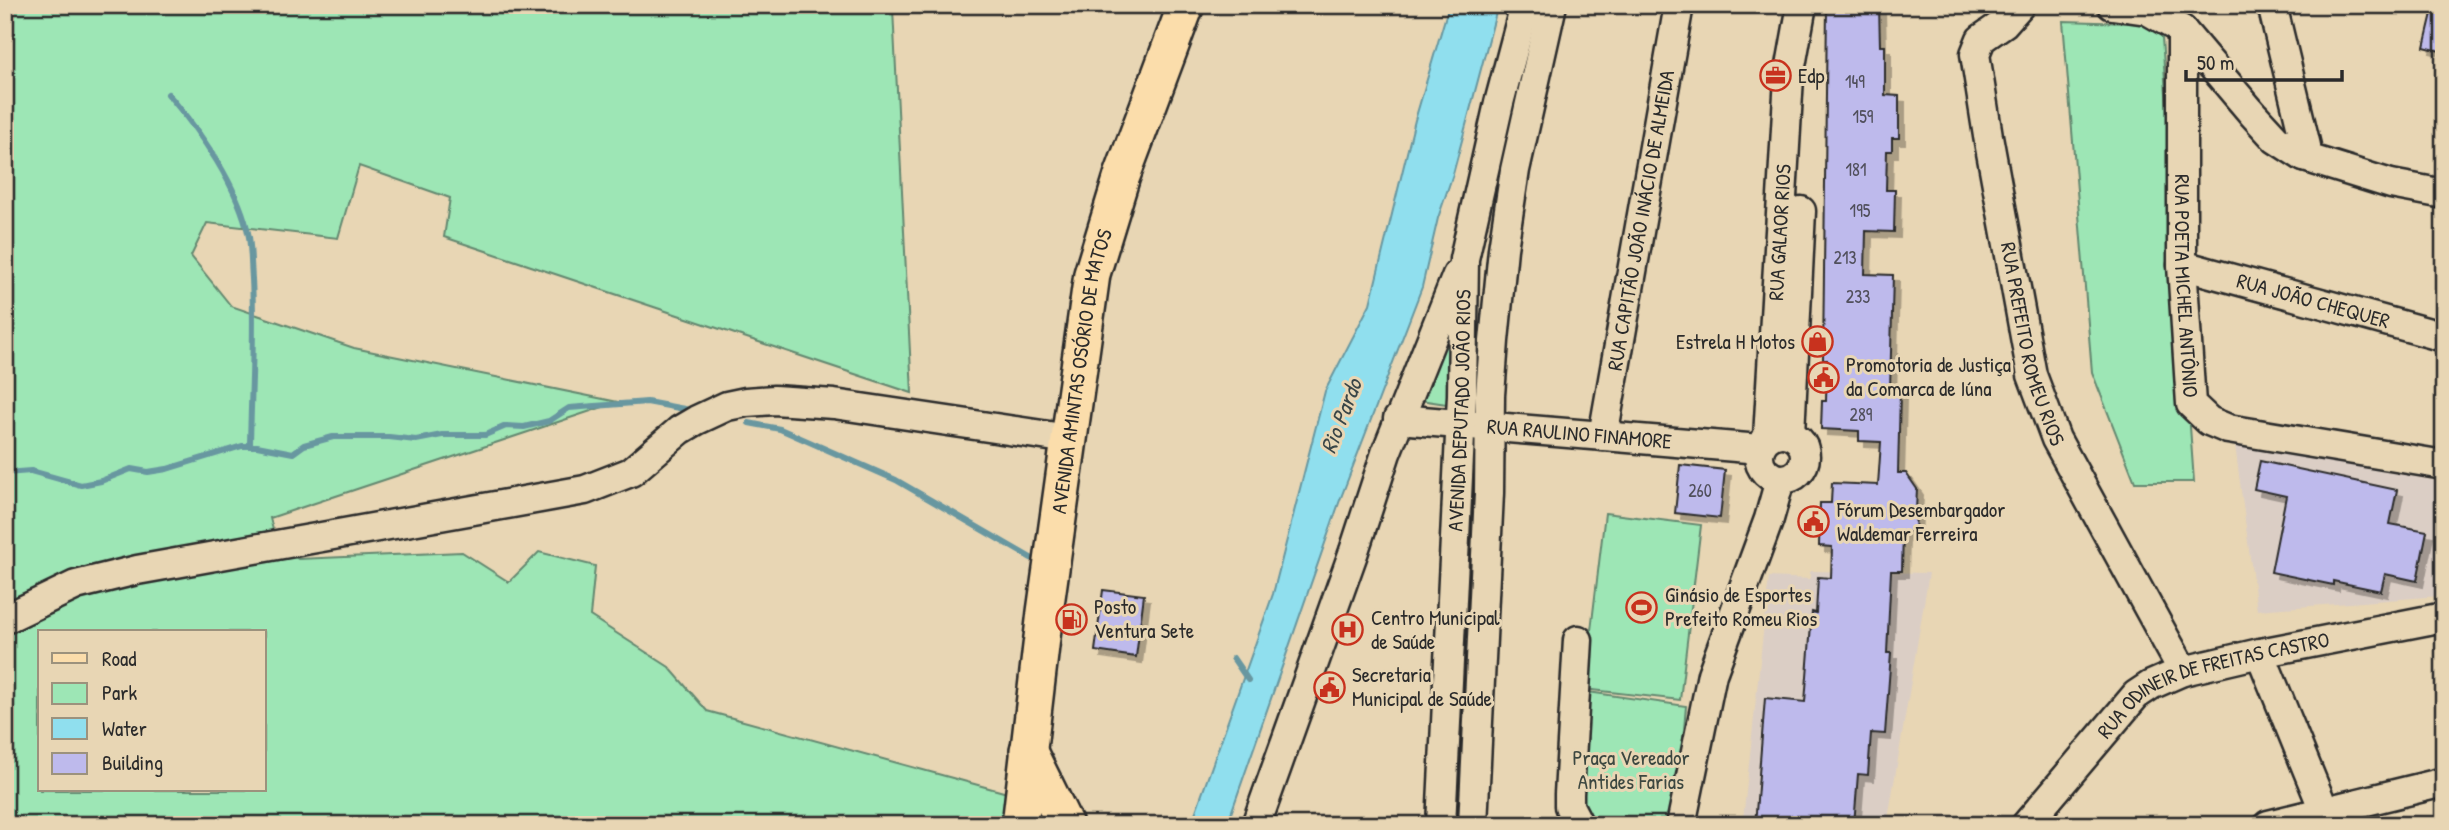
<svg xmlns="http://www.w3.org/2000/svg" width="2449" height="830" font-family="'Patrick Hand',sans-serif">
<style>
.built{fill:#dbcec5}
.green{fill:#9de6b5;stroke:#648870;stroke-width:2;fill-rule:evenodd}
.water{fill:#90dfee;stroke:#6897a0;stroke-width:2}
.lines{fill:none;stroke-linecap:round;stroke-linejoin:round}
.stream{stroke:#6897a0;stroke-width:6}
.building{fill:#bebaec;stroke:#2b2b2b;stroke-width:2;filter:url(#shadow)}
.minor-casing{stroke:#2b2b2b;stroke-width:33}
.major-casing{stroke:#2b2b2b;stroke-width:40}
.minor{stroke:#e8d6b4;stroke-width:28}
.major{stroke:#fbddab;stroke-width:35}
.labels{text-anchor:middle;stroke-width:6;stroke-linejoin:round;paint-order:stroke}
.number-label{font-size:18px;fill:#504f5b}
.poi-label{font-size:21px;fill:#2b2b2b;stroke:#e8d6b4;text-anchor:start}
.street-label{font-size:21px;fill:#2b2b2b;stroke:#e8d6b4}
.park-label{font-size:21px;fill:#3c4740;stroke:#e8d6b4}
.water-label{font-size:23px;font-style:italic;fill:#3a4648;stroke:#e8d6b4}
</style>
<defs>
<filter id="shadow"><feDropShadow dx="6" dy="6" stdDeviation="0" flood-color="#0004"/></filter>
</defs>
<rect width="100%" height="100%" fill="#e8d6b4"/>
<filter id="ink" filterUnits="userSpaceOnUse"><feTurbulence type="fractalNoise" baseFrequency=".0143" numOctaves="2"/><feDisplacementMap in="SourceGraphic" scale="14" xChannelSelector="R" yChannelSelector="G"/><feConvolveMatrix kernelMatrix="1 2 1 2 8 2 1 2 1" color-interpolation-filters="sRGB"/></filter>
<g filter="url(#ink)">
<g class="built">
<path d="M2235,445L2444,482V580L2440,596L2257,610Z"/>
<path d="M1810,571L1929,573L1887,825H1700V821L1743,820L1769,577L1810,579Z"/>
</g>
<g class="green">
<path d="M5,5H895L893,9L912,393L444,237L450,198L359,166L338,238L207,223L191,256L231,306L354,348L618,402L270,518L276,542L298,559L462,552L509,582L539,552L595,566L590,616L669,667L707,711L1011,794L1005,825H5ZM40,632H264V790H40Z"/>
<path d="M2063,21L2161,24L2194,482H2135L2092,372Z"/>
<path d="M1453,314V405L1420,400Z"/>
<path d="M1605,513L1701,525L1680,700L1584,689Z"/>
<path d="M1588,692L1686,706L1676,825H1587L1582,816Z"/>
</g>
<path class="water" d="M1449,5H1498L1453,174L1438,218L1422,287L1340,500L1227,825H1191L1273,594L1325,391L1370,304L1415,120Z"/>
<g class="lines">
<g class="stream">
<path d="M168,94C200,132 239,187 249,237C251,250 251,265 252,279C255,335 251,390 250,445"/>
<path d="M749,423L780,429L896,480L1031,558"/>
<path d="M5,473L31,471L81,485L101,481L131,469L148,472L167,469L242,446H257L293,453L304,445L333,437H389L416,440L442,435H485L506,426L524,427L549,421L569,408L647,402L695,411"/>
<path d="M1233,658L1248,680"/>
</g>
</g>
<g class="building">
<path d="M1827,5H1879L1880,46H1885V95L1899,96V138H1892V151H1887L1886,190H1895L1894,232L1866,231L1865,274L1893,275L1890,391L1900,392L1898,473H1906L1917,489L1915,532H1903L1902,571H1891L1887,653H1891L1885,734L1871,733L1868,775L1858,774L1854,825H1755L1765,698L1805,702L1812,612L1816,613L1818,577L1831,578L1832,547L1819,546L1820,503H1831L1832,483L1878,485L1881,442L1859,441V431L1821,429L1822,401H1826L1827,360H1823Z"/>
<path d="M2434,5H2444V52L2424,47Z"/>
<path d="M2260,461L2397,490L2390,524L2427,531L2417,581L2385,574L2381,591L2333,581V585L2271,572L2286,496L2254,489Z"/>
<path d="M1680,465L1725,470L1720,518L1675,513Z"/>
<path d="M1103,590L1144,595L1136,657L1095,651Z"/>
</g>
<g class="lines">
<defs>
<g id="minor">
<path id="s1" d="M2020,5L2004,23L1981,39L1975,54L1988,136L2032,375L2056,439L2183,671"/>
<path d="M2112,5L2147,10L2182,30L2253,114L2276,139L2304,157L2391,184L2444,194"/>
<path d="M2273,9L2306,146L2304,157"/>
<path id="s2" d="M2182,30V265L2191,404L2209,421L2228,429L2444,465"/>
<path id="s3" d="M2182,265L2444,337"/>
<path id="s4" d="M1398,419L1760,449"/>
<circle cx="1782" cy="456" r="23"/>
<path d="M1790,434L1801,211"/>
<path id="s5" d="M1603,436L1679,5"/>
<path id="s6" d="M1768,437L1789,77L1802,5"/>
<path d="M5,619L76,585L137,570L585,490L631,472L680,430L697,420L727,406L746,402L774,400L834,404L1069,439"/>
<path d="M1578,640L1569,794V806L1579,825"/>
<path d="M2260,653L2330,825"/>
<path d="M1256,825L1354,551L1386,453L1457,275"/>
<path id="s7" d="M1441,825L1462,395L1464,259L1499,103L1525,5"/>
<path d="M1473,825L1489,493L1490,395L1494,341L1503,249L1515,170L1552,5"/>
<path d="M1681,825L1712,674L1769,519L1780,480"/>
<path id="s8" d="M2026,825L2136,695L2151,685L2183,671L2260,653L2444,617"/>
<path d="M2268,825L2444,782"/>
</g>
<g id="major">
<path d="M1028,750L1065,825"/>
<path id="s9" d="M1020,825L1045,612L1092,274L1122,176L1186,5"/>
</g>
</defs>
<use href="#minor" class="minor-casing"/>
<use href="#major" class="major-casing"/>
<use href="#minor" class="minor"/>
<use href="#major" class="major"/>
</g>
</g>
<defs>
<symbol id="office-ring" viewBox="-11 -11 22 22"><circle r="9.5" fill="#e8d6b4" stroke="#c8321e" stroke-width="1.5"/><path d="M-6-3h4V-5.5h4V-3h4V5H-6ZM-1-4.5V-3h2v-1.5ZM-6 0V1H6V0Z" fill="#c8321e"/></symbol>
<symbol id="shop-ring" viewBox="-11 -11 22 22"><circle r="9.5" fill="#e8d6b4" stroke="#c8321e" stroke-width="1.5"/><path d="M-5-2.5h2.3a2.7 3.5 0 0 1 5.4 0H5L5.5 6h-11ZM-1.5-2.5h3a1.5 2.3 0 0 0-3 0Z" fill="#c8321e"/></symbol>
<symbol id="civic-ring" viewBox="-11 -11 22 22"><circle r="9.5" fill="#e8d6b4" stroke="#c8321e" stroke-width="1.5"/><path d="M-.6-6.5H3V-4.5H.6V-3L4-1V1h2V6H-6V1h2V-1L-.6-3ZM-1.2 2.5V6h2.4V2.5Z" fill="#c8321e"/></symbol>
<symbol id="stadium-ring" viewBox="-11 -11 22 22"><circle r="9.5" fill="#e8d6b4" stroke="#c8321e" stroke-width="1.5"/><path d="M0-5a6.5 5 0 1 0 0 10a6.5 5 0 1 0 0-10ZM-3.5-1.8h7v3.6h-7Z" fill="#c8321e"/></symbol>
<symbol id="fuel-ring" viewBox="-11 -11 22 22"><circle r="9.5" fill="#e8d6b4" stroke="#c8321e" stroke-width="1.5"/><path d="M-5.5-6h7V0h2V4h1.3V-2.5L3-4.5l.8-.8L6-3V5H2.5V1h-1V6h-7ZM-4.2-4.7v3.2H.2V-4.7Z" fill="#c8321e"/></symbol>
<symbol id="hospital-ring" viewBox="-11 -11 22 22"><circle r="9.5" fill="#e8d6b4" stroke="#c8321e" stroke-width="1.5"/><path d="M-5-5h3v3.5h4V-5h3V5h-3V1.5h-4V5h-3Z" fill="#c8321e"/></symbol>
</defs>
<g fill-rule="evenodd">
<use href="#office-ring" x="1758" y="58" width="35" height="35"/>
<use href="#shop-ring" x="1800" y="324" width="35" height="35"/>
<use href="#civic-ring" x="1806" y="360" width="35" height="35"/>
<use href="#civic-ring" x="1796" y="504" width="35" height="35"/>
<use href="#stadium-ring" x="1624" y="590" width="35" height="35"/>
<use href="#fuel-ring" x="1054" y="602" width="35" height="35"/>
<use href="#hospital-ring" x="1330" y="612" width="35" height="35"/>
<use href="#civic-ring" x="1312" y="670" width="35" height="35"/>
</g>
<g class="labels">
<g class="number-label">
<text x="1855" y="88">149</text>
<text x="1863" y="123">159</text>
<text x="1856" y="176">181</text>
<text x="1860" y="217">195</text>
<text x="1845" y="264">213</text>
<text x="1858" y="303">233</text>
<text x="1861" y="421">289</text>
<text x="1700" y="497">260</text>
</g>
<g class="poi-label">
<text x="1798" y="83">Edp</text>
<text x="1795" y="349" text-anchor="end">Estrela H Motos</text>
<text x="1846" y="372">Promotoria de Justiça<tspan x="1846" dy="24">da Comarca de Iúna</tspan></text>
<text x="1837" y="517">Fórum Desembargador<tspan x="1837" dy="24">Waldemar Ferreira</tspan></text>
<text x="1665" y="602">Ginásio de Esportes<tspan x="1665" dy="24">Prefeito Romeu Rios</tspan></text>
<text x="1094" y="614">Posto<tspan x="1094" dy="24">Ventura Sete</tspan></text>
<text x="1371" y="625">Centro Municipal<tspan x="1371" dy="24">de Saúde</tspan></text>
<text x="1352" y="682">Secretaria<tspan x="1352" dy="24">Municipal de Saúde</tspan></text>
</g>
<g class="street-label">
<text dy="7" stroke="none"><textPath href="#s5" startOffset="219">RUA CAPITÃO JOÃO INÁCIO DE ALMEIDA</textPath></text>
<text dy="7" stroke="none"><textPath href="#s6" startOffset="205">RUA GALAOR RIOS</textPath></text>
<text dy="7" stroke="none"><textPath href="#s2" startOffset="256">RUA POETA MICHEL ANTÔNIO</textPath></text>
<text dy="7" stroke="none"><textPath href="#s3" startOffset="136">RUA JOÃO CHEQUER</textPath></text>
<text dy="7" stroke="none"><textPath href="#s1" startOffset="364">RUA PREFEITO ROMEU RIOS</textPath></text>
<text dy="7" stroke="none"><textPath href="#s9" startOffset="458">AVENIDA AMINTAS OSÓRIO DE MATOS</textPath></text>
<text dy="7" stroke="none"><textPath href="#s7" startOffset="415">AVENIDA DEPUTADO JOÃO RIOS</textPath></text>
<text dy="7" stroke="none"><textPath href="#s4" startOffset="182">RUA RAULINO FINAMORE</textPath></text>
<text dy="7" stroke="none"><textPath href="#s8" startOffset="245">RUA ODINEIR DE FREITAS CASTRO</textPath></text>
</g>
<g class="park-label">
<text x="1631" y="765">Praça Vereador<tspan x="1631" dy="24">Antides Farias</tspan></text>
</g>
<g class="water-label">
<text transform="translate(1341 416) rotate(-69)" y="8">Rio Pardo</text>
</g>
</g>
<rect width="2449" height="830" fill="none" stroke="#e8d6b4" stroke-width="28"/>
<rect x="14" y="14" width="2421" height="802" fill="none" stroke="#2b2b2b" stroke-width="2.5" filter="url(#ink)"/>
<rect x="38" y="630" width="228" height="161" fill="#e8d6b4" stroke="#9c927d" stroke-width="2"/>
<rect x="52" y="653" width="35" height="10" fill="#fbddab" stroke="#9c927d" stroke-width="2"/>
<text x="102" y="666" font-size="21" fill="#2b2b2b">Road</text>
<rect x="52" y="683" width="35" height="21" fill="#9de6b5" stroke="#9c927d" stroke-width="2"/>
<text x="102" y="700" font-size="21" fill="#2b2b2b">Park</text>
<rect x="52" y="718" width="35" height="21" fill="#90dfee" stroke="#9c927d" stroke-width="2"/>
<text x="102" y="736" font-size="21" fill="#2b2b2b">Water</text>
<rect x="52" y="753" width="35" height="21" fill="#bebaec" stroke="#9c927d" stroke-width="2"/>
<text x="102" y="770" font-size="21" fill="#2b2b2b">Building</text>
<path d="M2186 70v10h156v-10" fill="none" stroke="#2b2b2b" stroke-width="3.5"/>
<text x="2197" y="70" font-size="21" fill="#2b2b2b" stroke="#e8d6b4" stroke-width="5" paint-order="stroke">50 m</text>
</svg>
